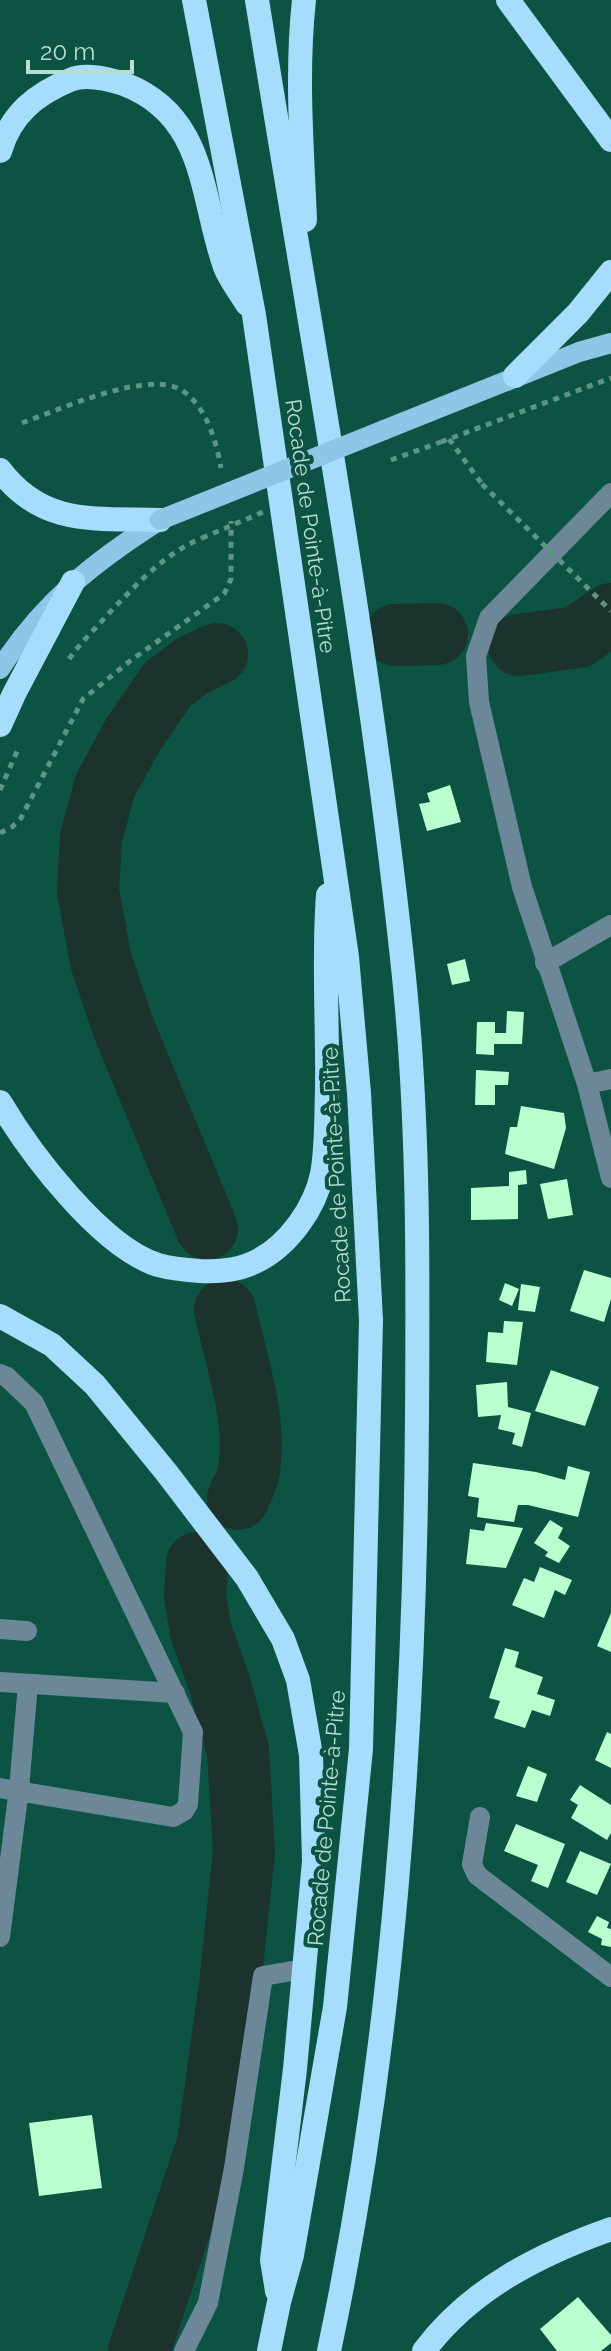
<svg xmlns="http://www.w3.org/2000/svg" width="611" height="2351" font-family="Raleway,sans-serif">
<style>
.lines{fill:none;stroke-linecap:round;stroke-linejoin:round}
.river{stroke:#1c322c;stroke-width:62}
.building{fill:#baffcf}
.path{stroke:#5c9486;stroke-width:5;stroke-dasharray:6 6;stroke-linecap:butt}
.minor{stroke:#6c8898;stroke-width:20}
.major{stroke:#8dc6e7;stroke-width:20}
.highway{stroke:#a7ddfc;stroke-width:24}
.path-bridge{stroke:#5c9486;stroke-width:5;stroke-dasharray:6 6;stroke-linecap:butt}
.major-bridge{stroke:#8dc6e7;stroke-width:20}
.labels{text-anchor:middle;stroke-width:8;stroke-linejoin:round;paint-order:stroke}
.street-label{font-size:22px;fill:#b6ddd1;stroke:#0c5344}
</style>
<rect width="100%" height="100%" fill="#0c5344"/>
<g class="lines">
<g class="river">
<path d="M395,635L437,634"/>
<path d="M519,645L578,637L611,614"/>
<path d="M207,1229L124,1029L101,961L88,891L91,838L105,786L134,733L168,684L192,666L217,654"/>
<path d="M225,1310C236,1361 257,1417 249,1470C248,1479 242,1489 238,1499"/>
<path d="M139,2351L208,2143L230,1985L244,1852L238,1751L219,1682L201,1632L195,1596L197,1563"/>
</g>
</g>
<g class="building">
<path d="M450,785L461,822L427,831L419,804L430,802L427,793Z"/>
<path d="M465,959L470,981L452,985L447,964Z"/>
<path d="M507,1011L524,1012L522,1044H494V1055L476,1054L477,1022H495V1033H506Z"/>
<path d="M476,1070L509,1072L508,1085H495V1105H475Z"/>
<path d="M521,1106L564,1113L566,1128L554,1169L505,1154L510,1127H517Z"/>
<path d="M526,1170L527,1184L518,1185V1219L471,1220V1188L509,1186V1172Z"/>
<path d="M567,1179L573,1215L548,1219L540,1184Z"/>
<path d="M584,1270L611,1278V1299L604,1322L570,1311Z"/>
<path d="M505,1283L519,1289L512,1306L499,1300Z"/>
<path d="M521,1284L540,1287L535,1312L518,1310Z"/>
<path d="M504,1321L523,1322L517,1365L486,1362L488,1332L503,1333Z"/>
<path d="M551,1370L599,1387L585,1426L535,1411Z"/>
<path d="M507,1382L508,1407L531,1413L522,1447L512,1444L515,1433L498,1429L501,1415L478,1417L476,1385Z"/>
<path d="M473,1463L536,1472L565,1480L568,1466L590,1472L578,1517L528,1505H518L514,1522L477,1517L479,1498L468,1496Z"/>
<path d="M550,1520L563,1528L558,1538L570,1546L559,1563L545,1556L548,1552L534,1543Z"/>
<path d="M486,1523L523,1528L506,1568L466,1564L470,1529L484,1531Z"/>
<path d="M540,1567L572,1580L565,1595L555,1590L544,1618L512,1605L524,1578L534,1582Z"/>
<path d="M611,1613V1652L597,1646Z"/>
<path d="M505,1648L519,1652L515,1667L543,1677L537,1694L555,1700L550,1716L532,1710L525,1728L494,1718L500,1701L489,1698Z"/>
<path d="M607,1732L611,1734V1768L595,1760Z"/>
<path d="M528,1766L547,1774L537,1802L516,1796Z"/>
<path d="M580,1785L611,1805V1833L607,1840L571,1818L578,1805L570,1800Z"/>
<path d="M516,1824L565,1844L548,1888L531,1881L538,1865L504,1851Z"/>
<path d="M580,1851L611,1864L597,1895L566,1882Z"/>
<path d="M597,1916L609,1922L607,1928L611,1929V1947L601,1945L602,1939L588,1932Z"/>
<path d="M92,2115L102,2188L39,2196L29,2123Z"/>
<path d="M578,2297L611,2335V2343L601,2351H557L540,2329Z"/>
</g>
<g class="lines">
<g class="path">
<path d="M22,423C59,410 150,368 183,391C207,408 216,441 221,468"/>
<path d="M449,439L482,484"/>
<path d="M441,442L611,378"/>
<path d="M69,659C81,642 96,628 110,612C138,583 164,554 202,538"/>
<path d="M0,790L19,747"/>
<path d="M0,833L12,827L21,818L83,699L130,661L224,594L231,579V521"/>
</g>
<g class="minor">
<path d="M611,493L489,618L476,656L479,702L522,887L587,1084L611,1178"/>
<path d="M545,963L611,925"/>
<path d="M587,1084L611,1079"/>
<path d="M0,1374L7,1377L34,1403L193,1732L188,1804L184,1811L173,1817L0,1788"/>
<path d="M0,1629L27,1631"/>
<path d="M0,1682L175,1693"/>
<path d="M480,1817L472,1864L477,1875L611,1977"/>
<path d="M0,1937L19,1789L28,1684"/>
<path d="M184,2351L208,2303L234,2168L263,1976L304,1969"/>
</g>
<g class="major">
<path d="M384,430L579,352L611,343"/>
<path d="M0,669C42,603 95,561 160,520"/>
</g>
<g class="highway">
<path d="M194,0L254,315L347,957L359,1093L371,1320L361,1749L335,2007L292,2255L279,2302L269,2351"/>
<path d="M257,0C309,325 370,649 404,977C419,1123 418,1270 417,1417C415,1730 394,2044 329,2351"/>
<path d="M304,0C296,73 302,147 305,220"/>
<path d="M508,0L611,140"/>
<path d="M0,151C11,114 36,94 70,80C86,73 108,79 124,84C207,116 200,196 225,267C230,280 240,292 247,304"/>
<path d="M515,376L578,313L611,272"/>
<path d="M0,470C43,527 96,518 160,520"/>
<path d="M0,725L14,694L73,582"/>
<path d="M0,1102C30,1153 101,1247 158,1265C172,1269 186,1270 200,1271C222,1272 240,1270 259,1260C289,1244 315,1208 322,1174C327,1147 326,1118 327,1090C328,1024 323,960 328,895"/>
<path d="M0,1316L52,1345L95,1385L166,1472L247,1578L283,1639L298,1680L311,1755L314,1861L295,2069L272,2260L277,2291"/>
<path d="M424,2351C470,2289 540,2254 611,2229"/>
</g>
<g class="path-bridge">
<path d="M391,460L441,442"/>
<path d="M482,484L611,611"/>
<path d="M202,538L263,512"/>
</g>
<path class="major-bridge" d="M160,520L384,430"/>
</g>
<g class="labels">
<g class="street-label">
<text transform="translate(311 526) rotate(82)" y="8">Rocade de Pointe-à-Pitre</text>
<text transform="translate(336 1175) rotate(-93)" y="8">Rocade de Pointe-à-Pitre</text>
<text transform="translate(326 1818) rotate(-85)" y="8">Rocade de Pointe-à-Pitre</text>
</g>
</g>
<path d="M28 60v12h104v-12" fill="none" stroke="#b6ddd1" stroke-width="4"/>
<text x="40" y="60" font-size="24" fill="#b6ddd1" stroke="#0c5344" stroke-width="6" paint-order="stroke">20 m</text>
</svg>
